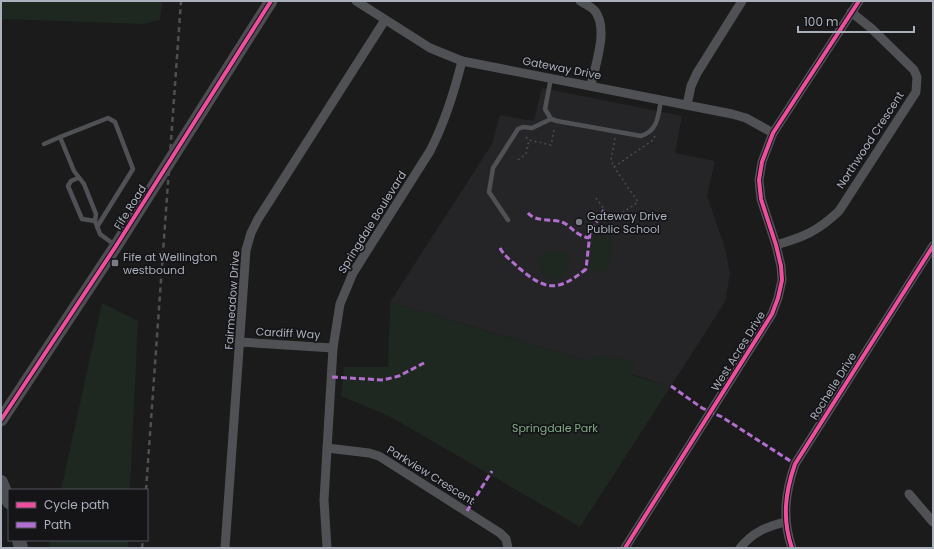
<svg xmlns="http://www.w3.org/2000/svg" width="934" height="549" font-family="Poppins,sans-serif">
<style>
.built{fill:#252528}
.green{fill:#1e2720}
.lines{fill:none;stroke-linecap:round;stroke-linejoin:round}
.path{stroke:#4b4c4f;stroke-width:1.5;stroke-dasharray:2 3;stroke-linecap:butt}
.lane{stroke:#4f5155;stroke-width:4.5}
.street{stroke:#4f5155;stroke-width:9}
.secondary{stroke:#4e4e52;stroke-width:13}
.primary{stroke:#4c4d51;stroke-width:14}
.rail{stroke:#4f5054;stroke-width:2.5;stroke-dasharray:5 4;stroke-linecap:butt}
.quiet{stroke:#b36fd0;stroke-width:3;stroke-dasharray:6 3;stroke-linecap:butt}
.cycleway-casing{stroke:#151518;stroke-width:6}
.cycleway{stroke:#ef4d9e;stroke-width:4}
.poi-dot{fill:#797c85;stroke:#151518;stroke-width:1.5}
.labels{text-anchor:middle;stroke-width:3.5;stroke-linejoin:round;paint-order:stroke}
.street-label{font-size:11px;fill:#abb0bd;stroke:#151518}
.poi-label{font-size:11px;fill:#abb0bd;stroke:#151518;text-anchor:start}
.park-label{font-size:11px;fill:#81aa85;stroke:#151518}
</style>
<rect width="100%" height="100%" fill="#1b1b1c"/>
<path class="built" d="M542,88L682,116L675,153L715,161L707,196L725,248L730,273L725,302L671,386L390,302L492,144L500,115L534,121Z"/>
<g class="green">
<path d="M1,1H162L160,20L143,24L1,19Z"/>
<path d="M595,235L614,238L608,272L589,269Z"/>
<path d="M545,252H567C574,260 565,275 558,280C542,281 529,261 545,252Z"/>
<path d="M390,302L584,360L604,356L635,361L631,375L671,386L580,527L389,416L341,396L344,367H388Z"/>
<path d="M102,303L138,321L130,490H61Z"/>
<path d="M50,540H128V548H48Z"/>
</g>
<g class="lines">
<g class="path">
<path d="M526,137L529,140L551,145L554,130"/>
<path d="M615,138L611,160L614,167L653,140L655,136"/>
<path d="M518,160L526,154L529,140"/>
<path d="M596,198L612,220L638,202L614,167"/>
</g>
<g class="lane">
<path d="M551,78L545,109L551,119L557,121L641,136C658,131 658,116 661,100"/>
<path d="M44,144L60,137"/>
<path d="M78,178L71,181L68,186L82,219L95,221"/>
<path d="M508,220L489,192L493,168L518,129L523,127L532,128L551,119"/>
<path d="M97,227L133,169L115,122L108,118L60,137L74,171L84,184L96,214L95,221L100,234L116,246"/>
</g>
<g class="street">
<path d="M356,1L430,48L462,61L732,114L746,118L773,133"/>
<path d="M580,1C585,4 592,7 595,11C609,29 595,65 591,86"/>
<path d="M687,105L691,86L697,73L742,1"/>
<path d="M776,245C804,237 818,231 839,211L916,92L917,77L914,70L871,28L851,12"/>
<path d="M240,342L333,348"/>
<path d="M327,448L369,453L379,456L500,533L506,539L508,548"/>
<path d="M909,494L933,522"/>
<path d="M225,548L246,250L251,233L258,219L385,20"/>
<path d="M327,548L324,500L333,348L340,304L353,273L430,151C445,122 454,93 462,61"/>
<path d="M625,548L772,314L778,298L782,280L781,266L776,245L761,199L759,180L762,162L773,133L859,1"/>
<path d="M740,548C753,532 766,527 785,522"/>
<path d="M792,548C782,519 785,493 795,464L933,246"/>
</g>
<path class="secondary" d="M1,420L116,246L271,1"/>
<g class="primary">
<path d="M1,482L9,502"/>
<path d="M19,540L21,548"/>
</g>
<g class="rail">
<path d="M146,490L181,1"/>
<path d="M142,548L143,540"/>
</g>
<g class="quiet">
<path d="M528,213C535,222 552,219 562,222C572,226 574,235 589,238"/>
<path d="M500,248C504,256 513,262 519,268C546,291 558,292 586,269L590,233L604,210"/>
<path d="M332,377L383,380L399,376L424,363"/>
<path d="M671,386L702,408L722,417L795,464"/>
<path d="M467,511L492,471"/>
</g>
<defs>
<g id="cycleway">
<path d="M1,420L116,246L271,1"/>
<path d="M625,548L772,314L778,298L782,280L781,266L776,245L761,199L759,180L762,162L773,133L859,1"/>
<path d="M792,548C782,519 785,493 795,464L933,246"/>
</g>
</defs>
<use href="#cycleway" class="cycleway-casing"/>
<use href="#cycleway" class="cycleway"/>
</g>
<g class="poi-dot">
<circle cx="579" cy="222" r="4"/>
<rect x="111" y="259" width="8" height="8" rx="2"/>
</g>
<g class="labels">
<g class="street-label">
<text transform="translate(562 68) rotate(11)" y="4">Gateway Drive</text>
<text transform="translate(870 140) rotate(-57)" y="4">Northwood Crescent</text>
<text transform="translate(130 207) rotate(-58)" y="4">Fife Road</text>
<text transform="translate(372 222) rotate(-58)" y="4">Springdale Boulevard</text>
<text transform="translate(232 300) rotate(-86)" y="4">Fairmeadow Drive</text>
<text transform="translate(288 333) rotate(3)" y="4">Cardiff Way</text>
<text transform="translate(738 351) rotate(-58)" y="4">West Acres Drive</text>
<text transform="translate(833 386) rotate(-58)" y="4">Rochelle Drive</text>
<text transform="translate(431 475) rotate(32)" y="4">Parkview Crescent</text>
</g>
<g class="poi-label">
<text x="587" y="220">Gateway Drive<tspan x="587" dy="13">Public School</tspan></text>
<text x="123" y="261">Fife at Wellington<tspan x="123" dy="13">westbound</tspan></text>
</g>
<g class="park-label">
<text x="555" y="432">Springdale Park</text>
</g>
</g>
<rect width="934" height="549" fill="none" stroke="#abb0bd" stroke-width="4"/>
<rect x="8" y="489" width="140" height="52" fill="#151518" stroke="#51535a"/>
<rect x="16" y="502" width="20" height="6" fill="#ef4d9e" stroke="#51535a"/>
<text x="44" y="509" font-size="12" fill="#abb0bd">Cycle path</text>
<rect x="16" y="522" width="20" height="6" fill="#b36fd0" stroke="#51535a"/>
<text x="44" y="529" font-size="12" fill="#abb0bd">Path</text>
<path d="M798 26v6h116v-6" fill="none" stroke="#abb0bd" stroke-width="2"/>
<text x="804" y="26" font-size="12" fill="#abb0bd" stroke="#151518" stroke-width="3" paint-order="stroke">100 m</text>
</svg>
